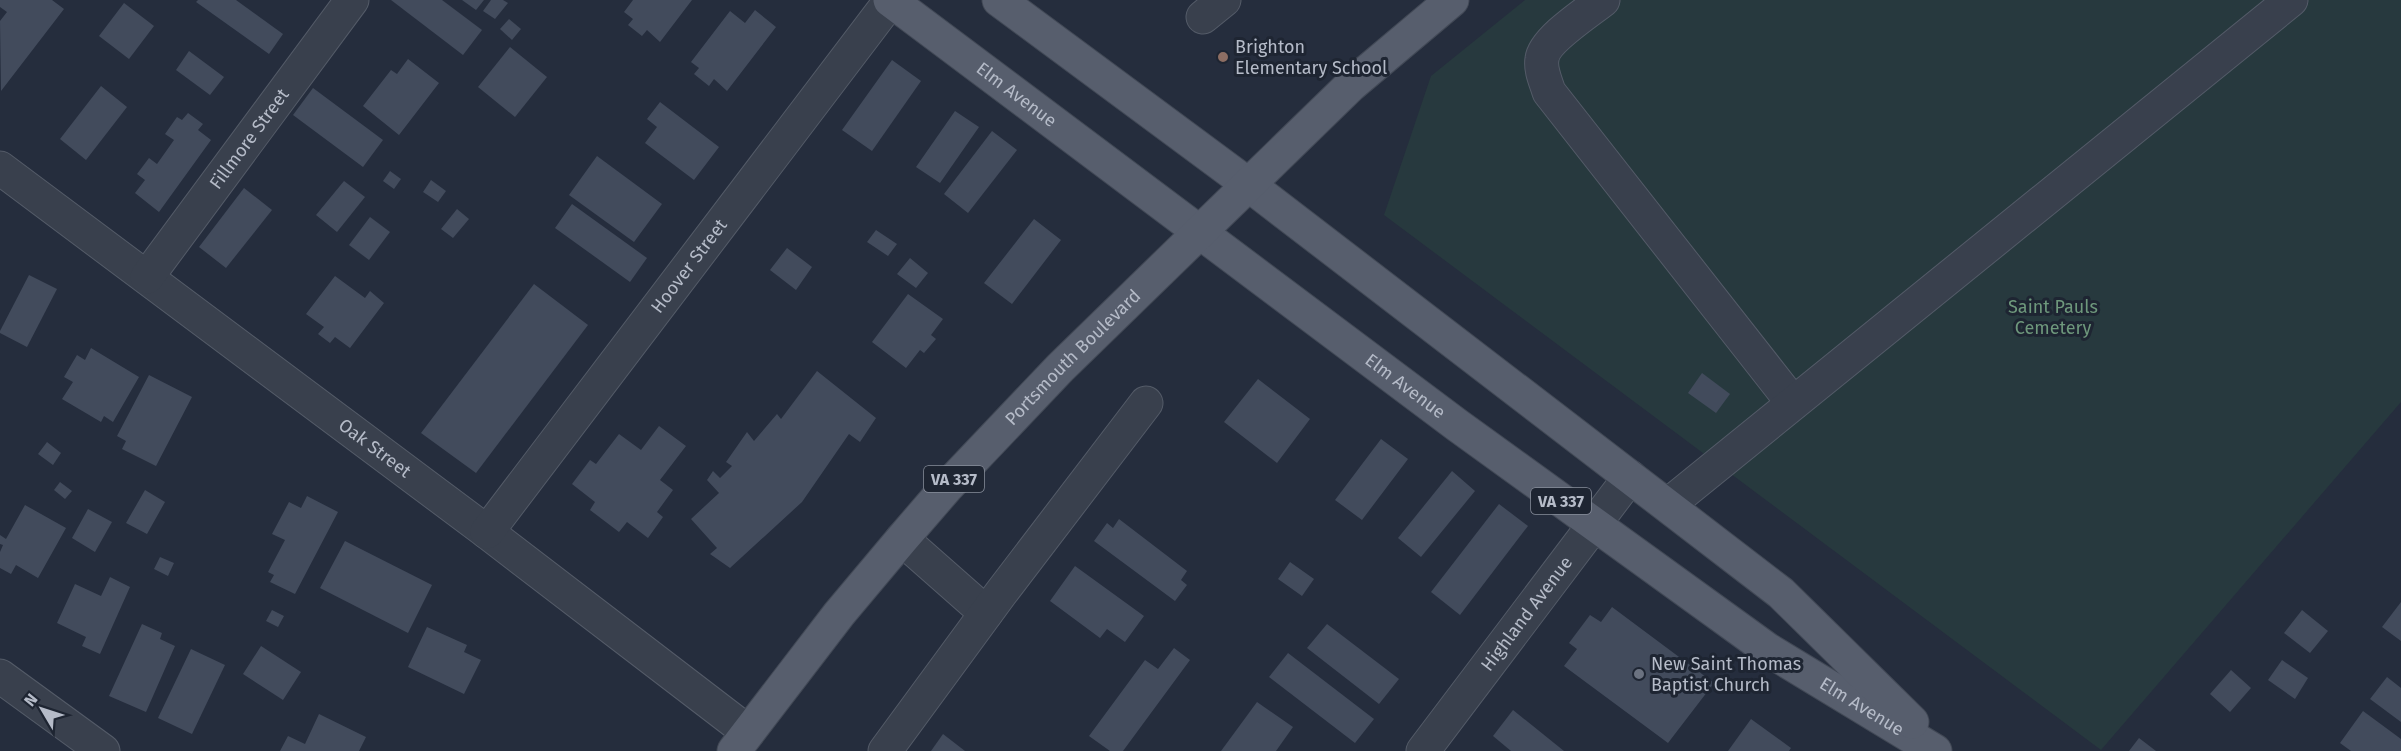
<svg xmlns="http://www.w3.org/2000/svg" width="2401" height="751" font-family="'Fira Sans',sans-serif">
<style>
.green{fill:#27393e}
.building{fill:#424b5c}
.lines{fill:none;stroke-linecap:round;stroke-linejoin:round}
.minor-casing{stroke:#545b68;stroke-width:35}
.major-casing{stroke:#424956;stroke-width:35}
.minor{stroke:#39404d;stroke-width:33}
.major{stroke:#575e6d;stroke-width:33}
.education-dot{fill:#8d6e63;stroke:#1e2532;stroke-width:2}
.worship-dot{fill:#6b7280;stroke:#1e2532;stroke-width:2}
.labels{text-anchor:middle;stroke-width:6;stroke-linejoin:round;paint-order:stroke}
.shield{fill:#1e2532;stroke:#888e9b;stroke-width:1.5}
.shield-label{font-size:16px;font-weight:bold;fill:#b5bbc8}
.poi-label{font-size:18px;fill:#b5bbc8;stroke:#1e2532;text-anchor:start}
.street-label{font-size:18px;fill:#b5bbc8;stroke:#1e2532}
.park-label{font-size:18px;fill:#6e987c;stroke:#1e2532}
</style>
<rect width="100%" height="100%" fill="#252d3d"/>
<path class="green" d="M1525,0H2401V402L2101,750L1384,215L1431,76Z"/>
<g class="building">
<path d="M0,0H52L64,9L1,91L0,21L7,12L0,7Z"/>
<path d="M198,0H236L283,34L269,54L196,2Z"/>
<path d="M391,0H442L482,30L463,55Z"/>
<path d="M462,0H484L476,10Z"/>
<path d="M491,0H503L508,3L495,19L483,11Z"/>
<path d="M633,0H692L660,42L647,30L642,36L628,25L633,19L624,12Z"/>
<path d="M124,3L154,26L129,59L99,36Z"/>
<path d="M755,10L776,27L727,91L714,79L709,86L694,74L699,68L691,62L730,11L745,23Z"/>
<path d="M509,19L521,29L512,40L500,29Z"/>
<path d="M510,47L547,77L515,117L478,87Z"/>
<path d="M189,51L224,77L210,95L176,70Z"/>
<path d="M408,59L439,83L399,135L363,106L391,70L397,74Z"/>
<path d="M892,60L921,81L872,151L842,130Z"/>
<path d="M101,86L127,107L86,160L60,139Z"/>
<path d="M313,88L383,140L363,167L293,115Z"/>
<path d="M660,102L719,147L694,180L645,143L657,127L647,119Z"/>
<path d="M955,111L979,127L940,183L916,167Z"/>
<path d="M188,113L203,124L198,130L211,140L159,212L135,193L145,180L137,174L149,158L157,164L174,140L165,134L177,117L182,120Z"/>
<path d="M992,131L1017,150L968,213L944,194Z"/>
<path d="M597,156L662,204L634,242L569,195Z"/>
<path d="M390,171L401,179L394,189L383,181Z"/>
<path d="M431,180L446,191L438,202L423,192Z"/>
<path d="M344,181L365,197L337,232L316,215Z"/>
<path d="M244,188L272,210L226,268L199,247Z"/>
<path d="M572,204L647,258L630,282L555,228Z"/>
<path d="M457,209L469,219L453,238L441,229Z"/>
<path d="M370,217L390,232L369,260L349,245Z"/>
<path d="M1034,219L1061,240L1012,304L984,283Z"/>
<path d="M876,230L897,244L888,256L867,242Z"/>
<path d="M787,248L812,267L796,290L770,270Z"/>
<path d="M910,258L928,273L916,288L897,274Z"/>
<path d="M29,275L57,289L27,347L0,333V331Z"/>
<path d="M335,276L365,298L370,291L384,303L350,348L335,337L330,343L318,334L324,327L306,314Z"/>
<path d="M534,284L588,325L476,473L421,433Z"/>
<path d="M908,294L943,319L931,335L936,339L924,353L920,350L906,368L872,342Z"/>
<path d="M91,348L139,377L113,422L104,416L101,422L62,399L73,382L64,377L77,355L85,360Z"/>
<path d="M817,371L876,418L860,442L849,434L802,502L730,568L710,554L717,548L691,519L719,493L707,480L713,471L720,478L732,466L726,462L747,432L754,441L777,414L781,419Z"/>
<path d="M1702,373L1730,394L1716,413L1688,393Z"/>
<path d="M149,375L192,397L156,466L122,449L126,441L117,436Z"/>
<path d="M1258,379L1310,419L1277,463L1224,422Z"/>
<path d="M659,426L686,446L660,480L673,490L657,512L663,517L648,538L627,522L619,532L590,510L595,502L572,484L590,460L596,464L619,434L641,450Z"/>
<path d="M1381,439L1408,459L1362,520L1335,500Z"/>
<path d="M47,442L61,453L53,465L38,454Z"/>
<path d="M1452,471L1475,491L1421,557L1398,538Z"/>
<path d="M60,482L72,491L65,499L54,490Z"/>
<path d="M145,490L165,502L147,534L126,523Z"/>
<path d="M307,496L338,512L295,594L270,582L274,575L268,572L285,540L272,534L289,502L301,508Z"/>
<path d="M1499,504L1528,526L1460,615L1431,592Z"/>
<path d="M25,505L66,528L38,578L16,565L11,574L0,568V552L3,545L0,544V535L6,539Z"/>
<path d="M88,509L112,522L95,552L72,538Z"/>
<path d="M1119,519L1187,571L1181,580L1187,585L1175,601L1094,541L1107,523L1113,528Z"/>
<path d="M345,541L432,585L408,633L320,588Z"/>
<path d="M160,557L174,563L168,576L154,569Z"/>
<path d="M1290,562L1314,579L1302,596L1278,579Z"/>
<path d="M1075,566L1144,616L1125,642L1107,629L1100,638L1050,601Z"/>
<path d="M110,577L130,587L100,654L82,646L86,637L57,623L75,584L101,596Z"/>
<path d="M2401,602V641L2382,627Z"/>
<path d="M1612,607L1714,683L1668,743L1564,666L1577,649L1569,643L1590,615L1601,622Z"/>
<path d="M272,610L284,616L278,627L266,621Z"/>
<path d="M2302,610L2328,631L2310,653L2284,633Z"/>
<path d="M142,624L162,633L160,639L175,646L146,712L109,696Z"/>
<path d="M1327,624L1399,679L1379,704L1307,648Z"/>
<path d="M427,627L467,645L464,652L481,660L464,694L408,667Z"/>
<path d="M261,646L301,672L283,700L243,674Z"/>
<path d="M1174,648L1190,660L1123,751H1110L1089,736L1145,660L1158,669Z"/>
<path d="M191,649L225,665L192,734L158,718Z"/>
<path d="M1288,653L1374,719L1355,743L1269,677Z"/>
<path d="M2282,660L2308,678L2295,699L2268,680Z"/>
<path d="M2231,670L2251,688L2230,712L2210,694Z"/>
<path d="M2387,677L2401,688V722L2370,699Z"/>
<path d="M1257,702L1293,727L1276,751H1221Z"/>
<path d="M1513,710L1564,751H1511L1493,736Z"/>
<path d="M2363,711L2401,739V751H2351L2340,743Z"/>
<path d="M319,714L366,737L359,751H280L288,736L305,744Z"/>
<path d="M1751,719L1791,748L1789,751H1728Z"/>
<path d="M943,734L965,751H931Z"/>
<path d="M2139,738L2156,751H2129Z"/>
</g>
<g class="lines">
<defs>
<g id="minor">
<path d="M1603,0C1588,12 1544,40 1542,59C1540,70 1546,82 1549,92L1793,403"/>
<path d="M1203,17L1224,0"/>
<path id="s1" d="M0,168L487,532L748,732"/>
<path id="s2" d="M147,277L352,0"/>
<path d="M1668,505L2291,0"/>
<path id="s3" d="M487,532L891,0"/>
<path d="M902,539L986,613"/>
<path d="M0,676L103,751"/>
<path d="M885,751L1001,593L1146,403"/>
<path id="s4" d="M1423,751L1630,477"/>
</g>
<g id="major">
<path id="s5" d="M890,0L1457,425L1767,649L1935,751"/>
<path d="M999,0L1249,185L1781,593L1912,722"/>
<path id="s6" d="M734,751L839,614L902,539L946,488L1060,368L1351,85L1452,0"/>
</g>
</defs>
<use href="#minor" class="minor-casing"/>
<use href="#major" class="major-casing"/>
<use href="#minor" class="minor"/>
<use href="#major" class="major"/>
</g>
<circle class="education-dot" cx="1223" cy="57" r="6"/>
<circle class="worship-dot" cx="1639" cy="674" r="6"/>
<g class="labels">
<g class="shield">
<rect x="924" y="466" width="60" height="26" rx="4.5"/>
<rect x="1531" y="488" width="60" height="26" rx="4.5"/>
</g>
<g class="shield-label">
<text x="954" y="485">VA 337</text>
<text x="1561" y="507">VA 337</text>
</g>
<g class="poi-label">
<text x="1235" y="53">Brighton<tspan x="1235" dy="21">Elementary School</tspan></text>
<text x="1651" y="670">New Saint Thomas<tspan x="1651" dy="21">Baptist Church</tspan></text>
</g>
<g class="street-label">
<text dy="6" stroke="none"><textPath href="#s5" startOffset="158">Elm Avenue</textPath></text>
<text dy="6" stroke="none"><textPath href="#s2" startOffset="172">Fillmore Street</textPath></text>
<text dy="6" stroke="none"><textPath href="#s3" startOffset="334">Hoover Street</textPath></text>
<text dy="6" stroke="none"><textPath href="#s6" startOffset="520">Portsmouth Boulevard</textPath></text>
<text dy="6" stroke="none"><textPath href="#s5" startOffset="644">Elm Avenue</textPath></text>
<text dy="6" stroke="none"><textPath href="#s1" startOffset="468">Oak Street</textPath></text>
<text dy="6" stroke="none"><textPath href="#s4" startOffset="172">Highland Avenue</textPath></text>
<text dy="6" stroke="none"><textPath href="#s5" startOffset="1202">Elm Avenue</textPath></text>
</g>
<g class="park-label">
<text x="2053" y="313">Saint Pauls<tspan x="2053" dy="21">Cemetery</tspan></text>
</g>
</g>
<g transform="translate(42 709) rotate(309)" stroke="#1e2532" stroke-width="4.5" paint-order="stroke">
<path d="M0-4.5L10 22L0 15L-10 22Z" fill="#b5bbc8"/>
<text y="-9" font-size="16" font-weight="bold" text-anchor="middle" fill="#b5bbc8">N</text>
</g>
</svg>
